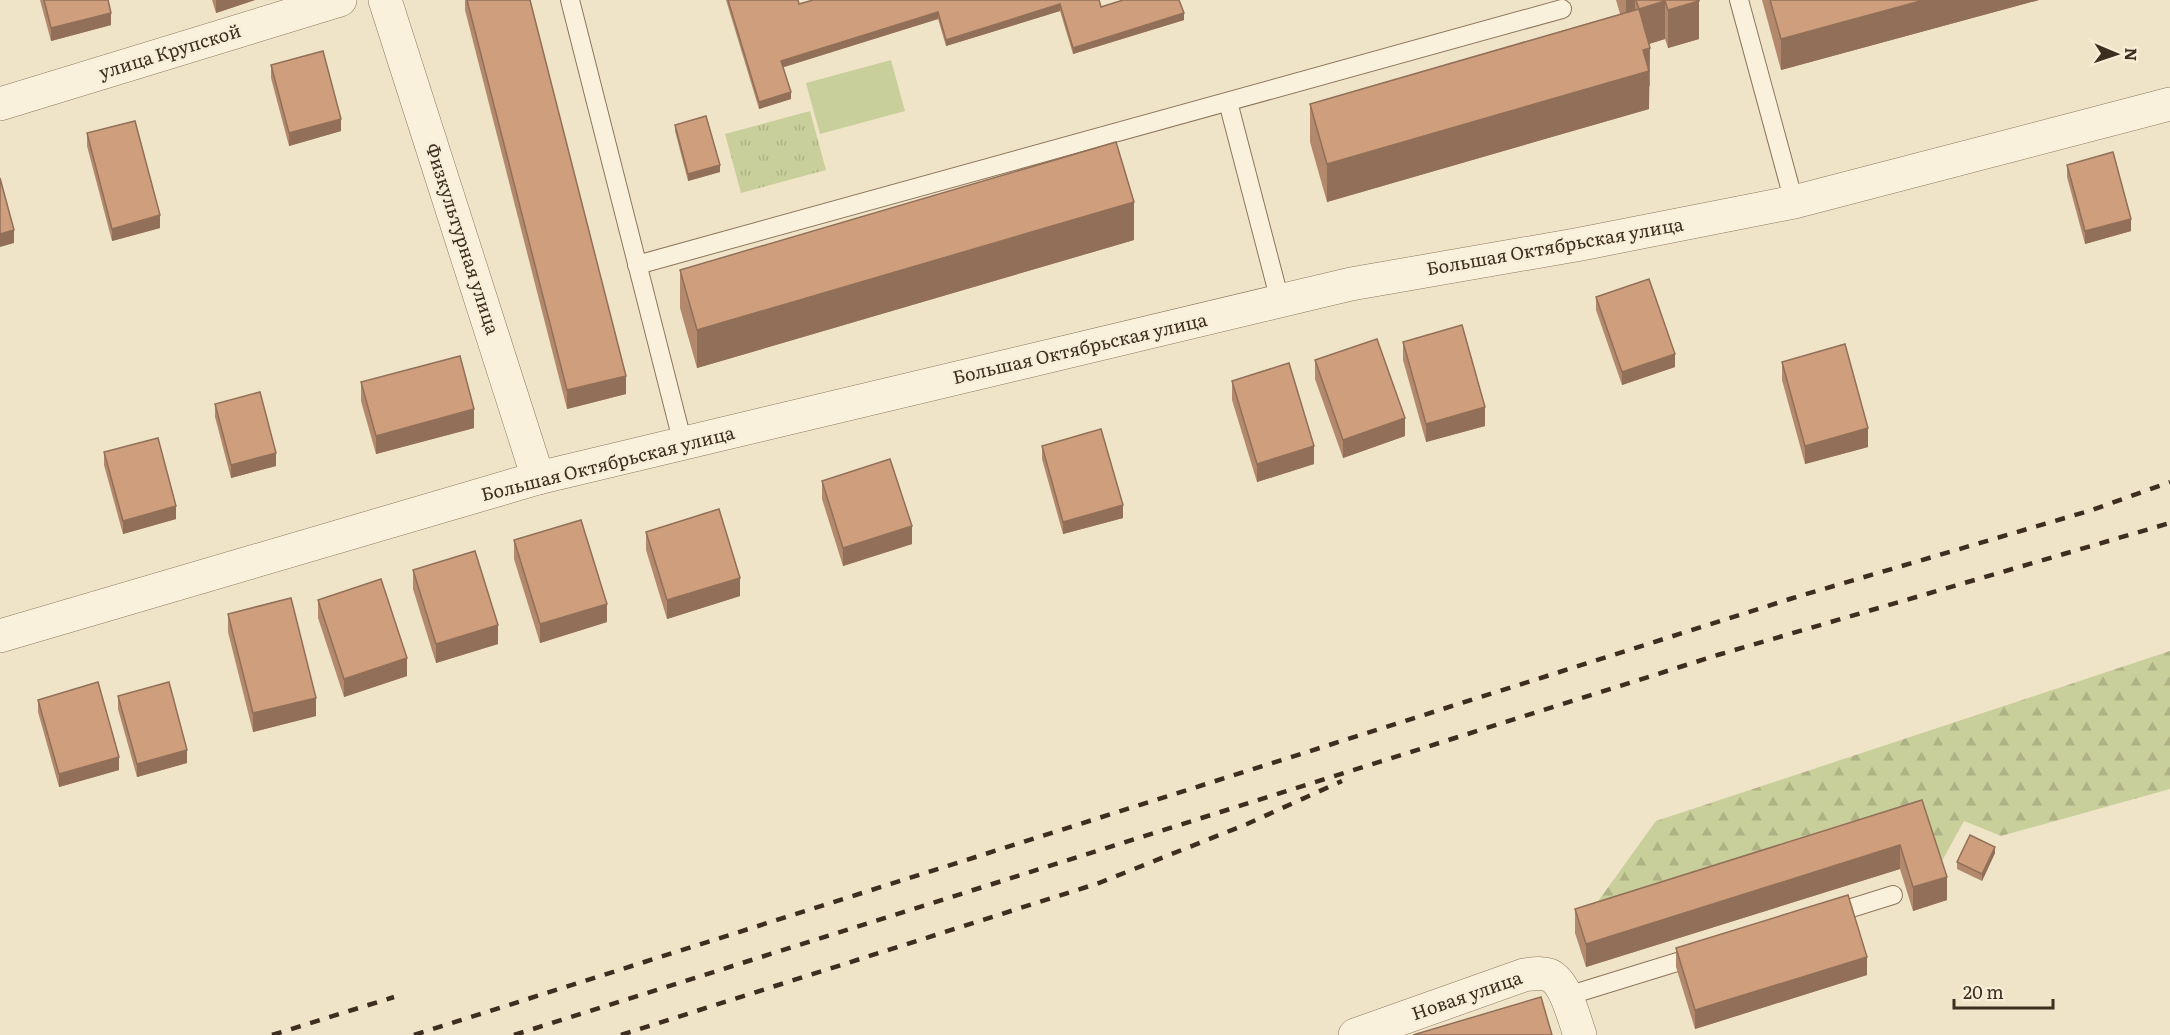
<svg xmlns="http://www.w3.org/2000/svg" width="2170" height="1035" font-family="Literata,serif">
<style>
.grass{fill:url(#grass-tufts)}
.forest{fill:url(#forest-firs)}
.pitch{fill:#c9cf9b}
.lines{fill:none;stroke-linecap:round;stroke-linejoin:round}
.lane-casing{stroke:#8d765c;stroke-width:20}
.street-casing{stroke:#8d765c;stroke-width:34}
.lane{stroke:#faf1dc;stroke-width:18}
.street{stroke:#faf1dc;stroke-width:33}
.rail{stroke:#3d2e20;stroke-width:4.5;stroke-dasharray:10 10;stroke-linecap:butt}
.wall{fill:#b2896c}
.shaded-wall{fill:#916f58}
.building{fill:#cf9f7d;stroke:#916f58;stroke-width:1.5}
.labels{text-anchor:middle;stroke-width:4.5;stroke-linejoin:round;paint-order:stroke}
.street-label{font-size:18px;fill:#3d2e20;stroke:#f7eed8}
</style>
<defs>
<pattern id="grass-tufts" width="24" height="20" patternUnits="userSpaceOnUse" patternTransform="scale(1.5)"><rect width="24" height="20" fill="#c9cf9b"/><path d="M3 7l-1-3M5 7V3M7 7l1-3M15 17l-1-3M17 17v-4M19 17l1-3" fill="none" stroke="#aeb285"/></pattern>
<pattern id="forest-firs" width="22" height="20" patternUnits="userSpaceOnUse" patternTransform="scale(1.5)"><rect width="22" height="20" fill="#c9cf9b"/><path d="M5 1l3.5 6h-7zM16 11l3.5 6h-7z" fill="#aeb285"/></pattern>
</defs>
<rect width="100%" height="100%" fill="#f0e4c8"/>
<path class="grass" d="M810,111L826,170L741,193L725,134Z"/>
<path class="forest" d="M2170,651V789L2001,836L1964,821L1937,870L1923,823L1575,933L1656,821Z"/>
<path class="pitch" d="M891,60L905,111L820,134L806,83Z"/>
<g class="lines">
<defs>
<g id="lane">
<path d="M570,0L683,444"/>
<path d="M1739,0L1794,202"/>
<path d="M1228,102L1280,301"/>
<path d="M637,265L1562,9"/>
<path d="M1829,915L1893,895"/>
<path d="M1567,996L1700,955"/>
</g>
<g id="street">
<path d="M385,0L538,478"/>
<path d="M0,104L340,0"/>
<path d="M0,636L538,478L1351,284L1581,244L1794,202L2170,104"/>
<path d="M1355,1035L1524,975C1532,974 1541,972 1549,975C1566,982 1574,1019 1580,1035"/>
</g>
</defs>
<use href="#lane" class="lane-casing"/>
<use href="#street" class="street-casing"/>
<use href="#lane" class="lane"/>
<use href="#street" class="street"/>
<g class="rail">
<path d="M272,1035L394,997"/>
<path d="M414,1035L1793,598L2092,510L2170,482"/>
<path d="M514,1035L1721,654L2170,523"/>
<path d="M621,1035L1099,883L1247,824L1342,781"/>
</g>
</g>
<g class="wall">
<path d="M40,0H108L111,25L51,41Z"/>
<path d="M212,0H255L216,13Z"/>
<path d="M465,0H530L626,394L567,409L465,10Z"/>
<path d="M726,0H798L799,4L813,0L1101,7L1184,20L1073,54L1060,11L946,46L938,19L783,67L791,99L759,109Z"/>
<path d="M1616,0H1699V39L1668,48L1665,39L1649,44L1650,86H1649V109L1327,202L1310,142V104L1620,14Z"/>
<path d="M1762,0H2039L1781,70Z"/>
<path d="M271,65L341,131L289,146L271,78Z"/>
<path d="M675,125L720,172L688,181L675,131Z"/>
<path d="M87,133L160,228L112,241L87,146Z"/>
<path d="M2067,165L2131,231L2085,244L2067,177Z"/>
<path d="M1134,240L697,368L680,308V270Z"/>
<path d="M1596,297L1675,367L1622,385L1596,310Z"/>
<path d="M1403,342L1485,426L1426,442L1403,360Z"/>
<path d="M1315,360L1405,436L1343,458L1315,379Z"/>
<path d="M1782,362L1868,447L1805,464L1782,380Z"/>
<path d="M1232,381L1314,464L1257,482L1232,400Z"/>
<path d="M361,382L474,428L376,454L361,401Z"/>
<path d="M215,404L276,466L231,478L215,417Z"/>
<path d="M1042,446L1123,518L1063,534L1042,459Z"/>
<path d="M104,452L176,519L123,534L104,465Z"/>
<path d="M822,481L912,544L843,566L822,499Z"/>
<path d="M646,532L740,596L667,619L646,550Z"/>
<path d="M514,540L607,622L540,643L514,559Z"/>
<path d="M413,570L498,644L436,663L413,589Z"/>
<path d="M318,600L407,676L344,697L318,618Z"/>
<path d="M228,614L316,716L253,732L228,632Z"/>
<path d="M118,696L187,763L137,777L118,709Z"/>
<path d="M38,700L119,770L59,787L38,712Z"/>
<path d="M1922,800L1947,900L1913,911L1900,869L1586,967L1575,933V909Z"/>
<path d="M1995,853L1982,881L1957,869V862Z"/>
<path d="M1676,948L1867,975L1695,1029L1676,967Z"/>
</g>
<g class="shaded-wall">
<path d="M216,0H255L216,13Z"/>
<path d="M1626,0H1635V33L1626,36Z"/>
<path d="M1924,0H2039L1781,70V39Z"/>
<path d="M1665,1V39L1639,47V9Z"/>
<path d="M1699,1V39L1668,48V10Z"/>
<path d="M1060,4V11L946,46V40Z"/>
<path d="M938,12V19L781,68V61Z"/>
<path d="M111,13V25L51,41V28Z"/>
<path d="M1184,13V20L1073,54V48Z"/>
<path d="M1650,48L1649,109L1327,202V164Z"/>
<path d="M791,92V99L759,109V102Z"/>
<path d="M341,119V131L289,146V133Z"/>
<path d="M720,165V172L688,181V174Z"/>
<path d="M1134,202V240L697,368V330Z"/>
<path d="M160,215V228L112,241V229Z"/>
<path d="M2131,219V231L2085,244V231Z"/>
<path d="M14,230V243L0,247V234Z"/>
<path d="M1675,354V367L1622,385V372Z"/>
<path d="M626,376V394L567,409V390Z"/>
<path d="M1485,407V426L1426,442V424Z"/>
<path d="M474,409V428L376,454V436Z"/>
<path d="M1405,418V436L1343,458V440Z"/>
<path d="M1868,428V447L1805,464V446Z"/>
<path d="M1314,446V464L1257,482V464Z"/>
<path d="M276,453V466L231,478V465Z"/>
<path d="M1123,505V518L1063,534V522Z"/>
<path d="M176,506V519L123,534V521Z"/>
<path d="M912,526V544L843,566V548Z"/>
<path d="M740,578V596L667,619V600Z"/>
<path d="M607,604V622L540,643V624Z"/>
<path d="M498,625V644L436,663V644Z"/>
<path d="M407,658V676L344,697V679Z"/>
<path d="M316,698V716L253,732V713Z"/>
<path d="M187,750V763L137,777V764Z"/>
<path d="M119,757V770L59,787V774Z"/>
<path d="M1900,845V869L1586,967V944Z"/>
<path d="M1995,847V853L1982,881V874Z"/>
<path d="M1947,877V900L1913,911V887Z"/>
<path d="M1867,957V975L1695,1029V1010Z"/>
</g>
<g class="building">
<path d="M44,0H108L111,13L51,28Z"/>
<path d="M467,0H530L626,376L567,390Z"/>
<path d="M728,0H798L799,4L813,0H1099L1101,7L1123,0H1179L1184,13L1073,48L1060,4L946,40L938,12L781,61L791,92L759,102Z"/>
<path d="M1636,0H1699V1L1668,10L1665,1L1639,9Z"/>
<path d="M1770,0H1924L1781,39Z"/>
<path d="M1639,9L1650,48L1643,50L1649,71L1327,164L1310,104Z"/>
<path d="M323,51L341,119L289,133L271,65Z"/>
<path d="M706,116L720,165L688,174L675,125Z"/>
<path d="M135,121L160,215L112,229L87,133Z"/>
<path d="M1116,142L1134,202L697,330L680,270Z"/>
<path d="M2113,152L2131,219L2085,231L2067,165Z"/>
<path d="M0,178L14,230L0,234Z"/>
<path d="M1649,279L1675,354L1622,372L1596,297Z"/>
<path d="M1462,325L1485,407L1426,424L1403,342Z"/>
<path d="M1377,339L1405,418L1343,440L1315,360Z"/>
<path d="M1845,344L1868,428L1805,446L1782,362Z"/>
<path d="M460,356L474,409L376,436L361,382Z"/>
<path d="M1289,363L1314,446L1257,464L1232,381Z"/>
<path d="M260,392L276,453L231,465L215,404Z"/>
<path d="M1101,429L1123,505L1063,522L1042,446Z"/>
<path d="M158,438L176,506L123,521L104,452Z"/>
<path d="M890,459L912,526L843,548L822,481Z"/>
<path d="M719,509L740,578L667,600L646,532Z"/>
<path d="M581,520L607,604L540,624L514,540Z"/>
<path d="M475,551L498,625L436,644L413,570Z"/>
<path d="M381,579L407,658L344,679L318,600Z"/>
<path d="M291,598L316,698L253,713L228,614Z"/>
<path d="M98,682L119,757L59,774L38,700Z"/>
<path d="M169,682L187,750L137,764L118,696Z"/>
<path d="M1922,800L1947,877L1913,887L1900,845L1586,944L1575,909Z"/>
<path d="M1970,835L1995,847L1982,874L1957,862Z"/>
<path d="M1848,895L1867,957L1695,1010L1676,948Z"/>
<path d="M1541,997L1552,1035H1413Z"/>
</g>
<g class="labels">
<g class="street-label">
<text transform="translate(170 52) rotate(-17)" y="6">улица Крупской</text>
<text transform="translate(462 239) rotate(72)" y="6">Физкультурная улица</text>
<text transform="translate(1555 247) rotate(-10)" y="6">Большая Октябрьская улица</text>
<text transform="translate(1080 349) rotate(-13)" y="6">Большая Октябрьская улица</text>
<text transform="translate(608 464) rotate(-14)" y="6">Большая Октябрьская улица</text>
<text transform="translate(1467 996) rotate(-19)" y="6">Новая улица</text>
</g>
</g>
<g transform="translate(2116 54) rotate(92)" stroke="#f7eed8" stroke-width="4.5" paint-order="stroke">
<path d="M0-4.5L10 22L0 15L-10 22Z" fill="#3d2e20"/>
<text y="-9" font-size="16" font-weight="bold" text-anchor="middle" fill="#3d2e20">N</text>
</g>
<path d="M1954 999v9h99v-9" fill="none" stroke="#3d2e20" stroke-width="3"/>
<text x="1963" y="999" font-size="18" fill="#3d2e20" stroke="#f7eed8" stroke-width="4.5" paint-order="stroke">20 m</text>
</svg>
